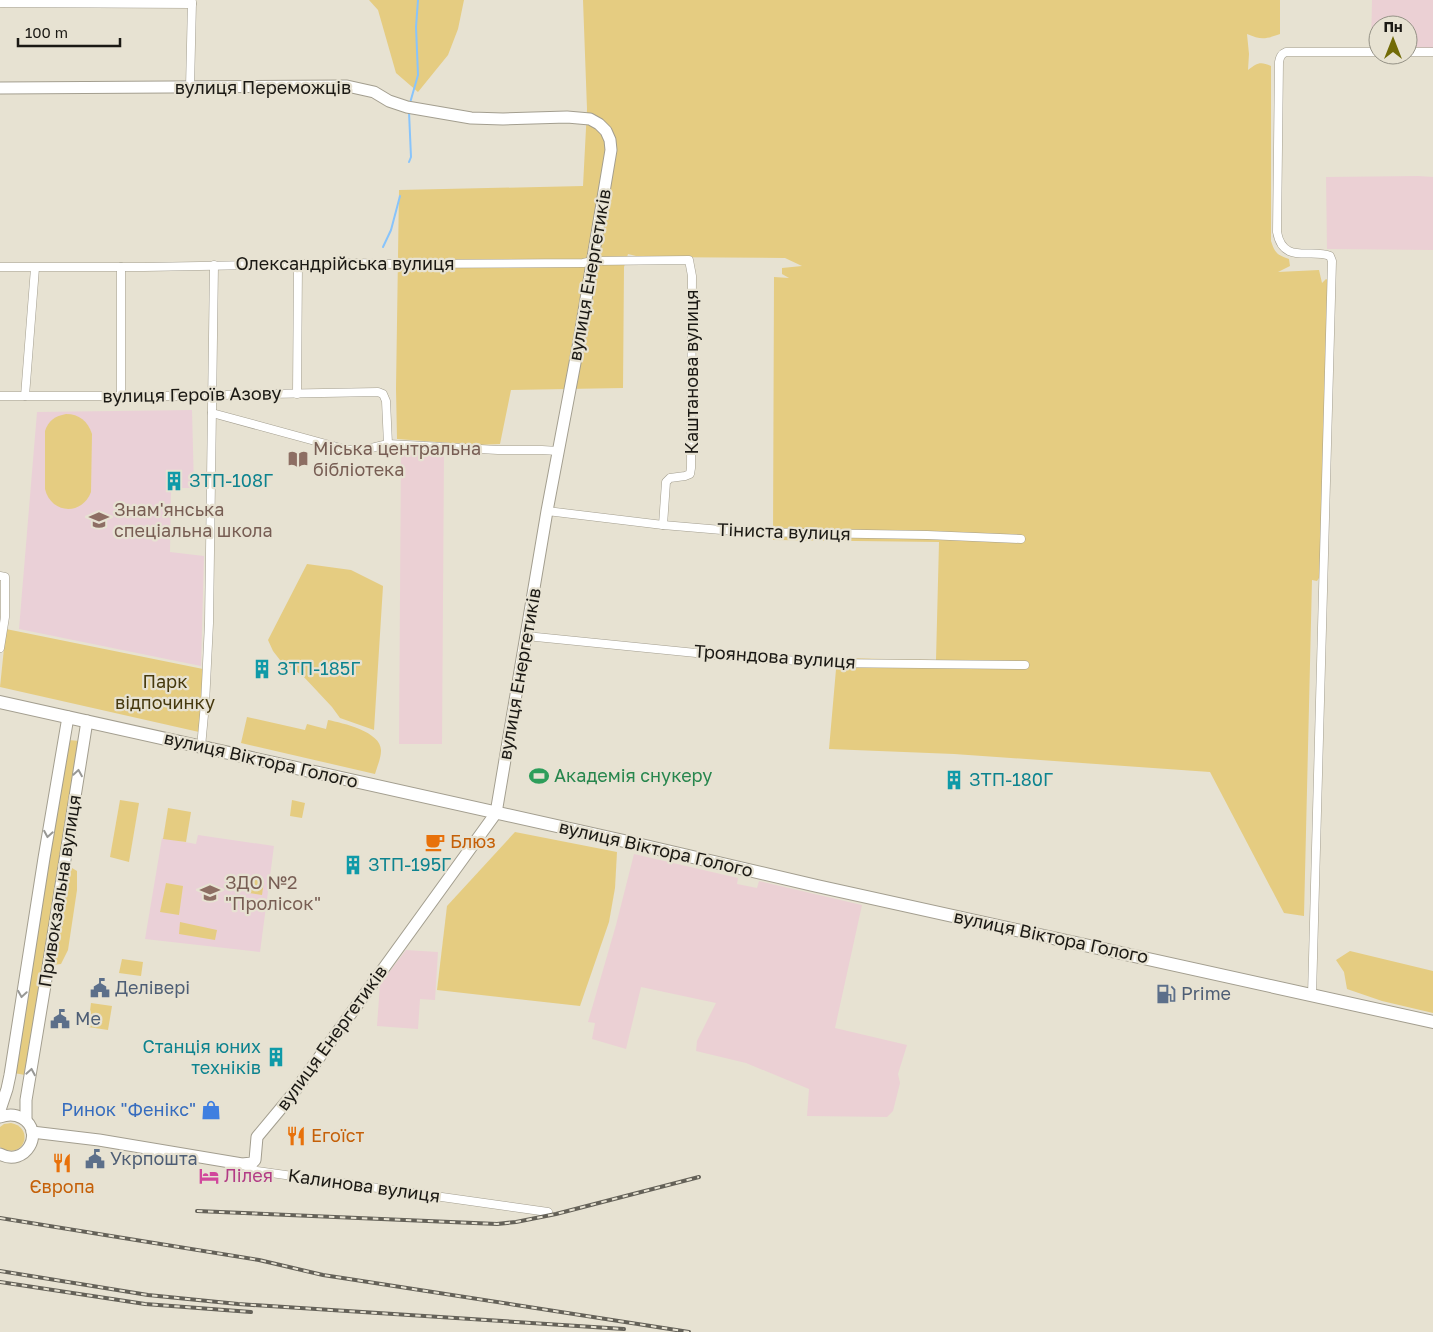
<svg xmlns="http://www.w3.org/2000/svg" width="1433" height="1332" font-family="'Golos Text',sans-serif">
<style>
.industrial{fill:#ebd0d4}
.education{fill:#ead0d7}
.green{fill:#e5cc81}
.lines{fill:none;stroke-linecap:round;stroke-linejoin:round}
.stream{stroke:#88c4fb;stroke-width:2}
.street-casing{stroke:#a39e8f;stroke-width:9}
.secondary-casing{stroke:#a39e8f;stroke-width:13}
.primary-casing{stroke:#a39e8f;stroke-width:14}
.street{stroke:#fff;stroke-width:8}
.secondary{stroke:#fff;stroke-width:11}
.primary{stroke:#fff;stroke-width:12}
.rail-casing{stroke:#646158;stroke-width:4}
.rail{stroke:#e7e2d2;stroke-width:2;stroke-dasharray:5.5;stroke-linecap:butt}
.oneway{stroke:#989895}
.labels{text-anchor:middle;stroke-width:4.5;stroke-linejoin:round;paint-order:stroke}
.street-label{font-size:18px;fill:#1b1914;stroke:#e7e2d2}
.education-label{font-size:18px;fill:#785e54;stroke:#e7e2d2;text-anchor:start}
.culture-label{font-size:18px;fill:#0d838f;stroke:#e7e2d2;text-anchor:start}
.park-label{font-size:18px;fill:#46390e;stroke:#e7e2d2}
.leisure-label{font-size:18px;fill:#27864d;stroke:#e7e2d2;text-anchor:start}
.food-label{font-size:18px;fill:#c56008;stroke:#e7e2d2;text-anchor:start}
.service-label{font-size:18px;fill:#4e5e75;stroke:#e7e2d2;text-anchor:start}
.shop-label{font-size:18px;fill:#366cbe;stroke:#e7e2d2;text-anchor:end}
.hotel-label{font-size:18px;fill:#b23c85;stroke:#e7e2d2;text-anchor:start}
</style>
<rect width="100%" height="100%" fill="#e7e2d2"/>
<g class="industrial">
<path d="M1372,0H1433V48L1408,47V25H1378V47H1371Z"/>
<path d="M1418,176L1433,177V250L1327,249L1326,177Z"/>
<path d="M401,449L444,450L442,744H399Z"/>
<path d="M634,854L738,878L737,884L757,888L759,881L862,905L835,1028L907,1045L898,1074L900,1083L893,1111L887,1117L807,1116L809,1089L746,1063L696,1051L697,1041L716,1003L641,987L626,1049L592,1039L595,1023L588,1022L616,925Z"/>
<path d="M406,950L438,952L435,1000L420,999L418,1029L377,1026L380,984Z"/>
</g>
<g class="education">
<path d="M192,410L194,488H171L170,552L204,556L201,666L19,629L37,412Z"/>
<path d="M198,835L274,846L260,952L145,939L162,838L196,844Z"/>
</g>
<g class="green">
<path d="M369,0H464L458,29L448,55L418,92L396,73L378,10Z"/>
<path d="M583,0H1280V34C1266,39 1261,40 1247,34L1249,54L1248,70C1257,63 1260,61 1271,66V241C1275,253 1277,255 1289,259L1290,266L1278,272L1319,270L1322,283L1326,279L1330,281L1321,575L1317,581L1312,580L1304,916L1284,913L1210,772L954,754L829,749L837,658L936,660L939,542L773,540L774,277L789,278L782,274V268L802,266L785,258L640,257L628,254L624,267L623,388L511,390L500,444L477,445L397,439L396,389L399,190L583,186L587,109Z"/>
<path d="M66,414C79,414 88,421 92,434L91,492C82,516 51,514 45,489V431C48,421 55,416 66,414Z"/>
<path d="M307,564L351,570L383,586L374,730L340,718L332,707L303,676L280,660L273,651L268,640Z"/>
<path d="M6,629L203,669L199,732L0,687Z"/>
<path d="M247,717L305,730L307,724L326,729L328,720C343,723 382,732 381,751C381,758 377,767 375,774L241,743Z"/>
<path d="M68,740L80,741L25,1075L14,1073Z"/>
<path d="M120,800L139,803L129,862L110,857Z"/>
<path d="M292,800L305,803L302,818L290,816Z"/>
<path d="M168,808L191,812L186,842L163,839Z"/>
<path d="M515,832L617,852L615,888L609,922L580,1006L437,990L447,906Z"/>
<path d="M67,865L77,871V890L68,950L61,964L53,965Z"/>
<path d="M251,879L264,881L262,895L249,893Z"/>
<path d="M166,883L183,886L179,915L160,912Z"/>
<path d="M180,922L217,930L215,940L179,934Z"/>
<path d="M1350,951L1433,971V1013L1382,1001L1347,989L1344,972L1336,960Z"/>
<path d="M122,959L143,962L141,976L119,973Z"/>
<path d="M91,1003L112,1006L108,1030L88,1027Z"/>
<path d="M11,1123C36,1128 23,1162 0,1147V1127L4,1124Z"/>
</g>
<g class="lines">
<g class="stream">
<path d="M410,103L418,75L416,27L418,0"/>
<path d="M409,112L411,157L409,162"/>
<path d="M383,247L391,230L400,196"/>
</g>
<defs>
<g id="street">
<path d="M0,3L192,4"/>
<path d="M1408,52H1433"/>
<path d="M190,87L192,2"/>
<path d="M0,267H144L355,263L393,264L583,263L593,261L689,260L692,276L691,468L690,474L685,476L670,478L666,482L663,525"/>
<path d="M297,394L298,264"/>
<path d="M0,396H212L219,395L378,392L383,394L386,401L388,444"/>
<path d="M25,396L35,268"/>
<path d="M121,396V267"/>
<path d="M212,413L348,450L367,449L388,444L498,450H542L558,451"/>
<path d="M547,511L663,525L745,532L927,535L1021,539"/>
<path d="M0,576L5,577V617L0,648"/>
<path d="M526,636L716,655L825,663L1025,665"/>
<path d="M201,747L205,704L209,623L214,265"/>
<path d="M1312,995L1332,261L1330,256C1311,248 1283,265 1277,232L1279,62C1280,57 1281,54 1286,52H1378"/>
<path d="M244,1165L257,1171L548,1212"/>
</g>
<g id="secondary">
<path d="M0,88L347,86L374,92L389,101L407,107L471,118L503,119L567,117L590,119L599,124L606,131L610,140L611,150L578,347L547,511L496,813L292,1095L257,1137L255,1160L252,1163L242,1164L99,1140L32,1132"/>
<path d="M0,1110L7,1089L10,1075L44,858L68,717"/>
<path d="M0,1117C8,1114 15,1114 22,1118C46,1132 25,1168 0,1154"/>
<path d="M26,1120V1100L48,967L87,721"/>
</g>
<path id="primary" d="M0,702L624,841L817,886L1433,1022"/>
</defs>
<use href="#street" class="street-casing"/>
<use href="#secondary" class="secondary-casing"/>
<use href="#primary" class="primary-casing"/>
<use href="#street" class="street"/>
<use href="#secondary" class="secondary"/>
<use href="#primary" class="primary"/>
<defs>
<g id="rail">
<path d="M197,1211L497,1224L516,1222L556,1214L699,1177"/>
<path d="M0,1218L259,1260L323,1275L349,1279L689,1332"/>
<path d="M0,1271L148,1295L238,1304L624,1329"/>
<path d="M0,1282L145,1304L251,1312"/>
</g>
</defs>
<use href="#rail" class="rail-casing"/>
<use href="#rail" class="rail"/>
</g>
<defs><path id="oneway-chevron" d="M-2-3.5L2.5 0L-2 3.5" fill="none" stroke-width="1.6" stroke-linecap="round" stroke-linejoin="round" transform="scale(1.25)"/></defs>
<g class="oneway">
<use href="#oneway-chevron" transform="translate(78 773) rotate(-81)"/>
<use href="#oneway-chevron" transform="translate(48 834) rotate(100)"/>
<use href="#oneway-chevron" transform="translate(22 994) rotate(99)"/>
<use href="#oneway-chevron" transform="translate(31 1072) rotate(-80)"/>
</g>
<defs>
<symbol id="library-bare" viewBox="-9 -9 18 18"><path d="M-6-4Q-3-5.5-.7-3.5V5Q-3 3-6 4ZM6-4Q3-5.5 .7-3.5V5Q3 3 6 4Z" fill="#8d6e63" stroke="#e7e2d2" stroke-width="2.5" paint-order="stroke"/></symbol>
<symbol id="building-bare" viewBox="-9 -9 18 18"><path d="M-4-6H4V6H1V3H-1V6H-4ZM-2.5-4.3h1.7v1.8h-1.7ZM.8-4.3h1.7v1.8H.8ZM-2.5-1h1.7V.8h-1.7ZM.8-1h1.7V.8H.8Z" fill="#0f9aa8" stroke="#e7e2d2" stroke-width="2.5" paint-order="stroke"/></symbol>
<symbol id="school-bare" viewBox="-9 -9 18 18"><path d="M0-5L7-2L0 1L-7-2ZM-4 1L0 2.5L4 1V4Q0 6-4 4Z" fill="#8d6e63" stroke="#e7e2d2" stroke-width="2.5" paint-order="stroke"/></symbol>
<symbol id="stadium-bare" viewBox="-9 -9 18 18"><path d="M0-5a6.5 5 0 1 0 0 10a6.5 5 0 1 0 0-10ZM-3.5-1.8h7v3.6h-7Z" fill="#2e9e5b" stroke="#e7e2d2" stroke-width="2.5" paint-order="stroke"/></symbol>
<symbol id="cafe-bare" viewBox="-9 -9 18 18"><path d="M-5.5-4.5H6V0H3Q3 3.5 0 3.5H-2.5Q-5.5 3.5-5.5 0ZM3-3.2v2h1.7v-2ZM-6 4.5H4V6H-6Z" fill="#e8710a" stroke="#e7e2d2" stroke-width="2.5" paint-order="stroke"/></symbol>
<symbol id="civic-bare" viewBox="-9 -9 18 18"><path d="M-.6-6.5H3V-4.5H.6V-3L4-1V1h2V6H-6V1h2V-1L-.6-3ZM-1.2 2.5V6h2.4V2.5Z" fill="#5c6f8a" stroke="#e7e2d2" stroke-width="2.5" paint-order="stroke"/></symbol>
<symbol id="fuel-bare" viewBox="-9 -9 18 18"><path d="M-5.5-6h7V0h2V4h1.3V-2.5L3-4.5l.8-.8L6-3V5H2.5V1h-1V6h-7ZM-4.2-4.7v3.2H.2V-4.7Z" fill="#5c6f8a" stroke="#e7e2d2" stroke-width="2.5" paint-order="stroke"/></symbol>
<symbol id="shop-bare" viewBox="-9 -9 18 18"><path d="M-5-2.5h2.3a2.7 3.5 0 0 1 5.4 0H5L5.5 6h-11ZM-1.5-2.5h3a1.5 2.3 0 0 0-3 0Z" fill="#3f7fe0" stroke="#e7e2d2" stroke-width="2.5" paint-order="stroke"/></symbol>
<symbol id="restaurant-bare" viewBox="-9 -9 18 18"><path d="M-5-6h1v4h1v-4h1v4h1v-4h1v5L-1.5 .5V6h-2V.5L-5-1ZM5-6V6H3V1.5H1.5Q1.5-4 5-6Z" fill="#e8710a" stroke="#e7e2d2" stroke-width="2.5" paint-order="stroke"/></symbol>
<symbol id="hotel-bare" viewBox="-9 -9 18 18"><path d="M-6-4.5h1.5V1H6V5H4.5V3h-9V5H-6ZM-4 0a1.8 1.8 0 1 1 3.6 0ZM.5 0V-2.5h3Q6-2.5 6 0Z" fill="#d1479c" stroke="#e7e2d2" stroke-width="2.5" paint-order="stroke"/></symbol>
</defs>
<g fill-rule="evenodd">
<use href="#library-bare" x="284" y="445" width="28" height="28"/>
<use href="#building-bare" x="160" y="467" width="28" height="28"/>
<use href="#school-bare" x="85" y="506" width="28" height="28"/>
<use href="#building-bare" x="248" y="655" width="28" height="28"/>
<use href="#stadium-bare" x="525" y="762" width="28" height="28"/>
<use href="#building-bare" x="940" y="766" width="28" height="28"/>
<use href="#cafe-bare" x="421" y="828" width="28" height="28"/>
<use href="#building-bare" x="339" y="851" width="28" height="28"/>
<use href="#school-bare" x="196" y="879" width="28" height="28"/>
<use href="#civic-bare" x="86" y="974" width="28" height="28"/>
<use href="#fuel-bare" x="1152" y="980" width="28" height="28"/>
<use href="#civic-bare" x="46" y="1005" width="28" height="28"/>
<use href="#building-bare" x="262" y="1043" width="28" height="28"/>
<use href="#shop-bare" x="197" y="1096" width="28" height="28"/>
<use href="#restaurant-bare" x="282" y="1122" width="28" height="28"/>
<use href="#civic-bare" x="81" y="1145" width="28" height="28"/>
<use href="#restaurant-bare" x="48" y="1149" width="28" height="28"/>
<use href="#hotel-bare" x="195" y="1162" width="28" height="28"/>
</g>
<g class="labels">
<g class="street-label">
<text x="263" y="94">вулиця Переможців</text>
<text x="345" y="270">Олександрійська вулиця</text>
<text transform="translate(590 275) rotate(-80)" y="6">вулиця Енергетиків</text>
<text transform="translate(692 372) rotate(-90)" y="6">Каштанова вулиця</text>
<text transform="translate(192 395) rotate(-1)" y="6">вулиця Героїв Азову</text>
<text transform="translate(784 532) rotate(2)" y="6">Тіниста вулиця</text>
<text transform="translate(775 657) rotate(4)" y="6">Трояндова вулиця</text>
<text transform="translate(520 674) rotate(-80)" y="6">вулиця Енергетиків</text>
<text transform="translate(261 760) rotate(13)" y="6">вулиця Віктора Голого</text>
<text transform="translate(656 849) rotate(13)" y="6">вулиця Віктора Голого</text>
<text transform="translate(60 891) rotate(-81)" y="6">Привокзальна вулиця</text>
<text transform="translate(1051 937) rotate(12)" y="6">вулиця Віктора Голого</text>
<text transform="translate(332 1038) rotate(-54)" y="6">вулиця Енергетиків</text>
<text transform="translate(364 1186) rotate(8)" y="6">Калинова вулиця</text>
</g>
<g class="education-label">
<text x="313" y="455">Міська центральна<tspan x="313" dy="21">бібліотека</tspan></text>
<text x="114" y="516">Знам'янська<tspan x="114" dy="21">спеціальна школа</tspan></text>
<text x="225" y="889">ЗДО №2<tspan x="225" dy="21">"Пролісок"</tspan></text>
</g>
<g class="culture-label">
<text x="189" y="487">ЗТП-108Г</text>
<text x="277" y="675">ЗТП-185Г</text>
<text x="969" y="786">ЗТП-180Г</text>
<text x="368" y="871">ЗТП-195Г</text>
<text x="261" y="1053" text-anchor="end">Станція юних<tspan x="261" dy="21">техніків</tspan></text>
</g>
<g class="park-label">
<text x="165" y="688">Парк<tspan x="165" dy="21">відпочинку</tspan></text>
</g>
<g class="leisure-label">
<text x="554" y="782">Академія снукеру</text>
</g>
<g class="food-label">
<text x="450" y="848">Блюз</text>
<text x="311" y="1142">Егоїст</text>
<text x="62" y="1193" text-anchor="middle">Європа</text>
</g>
<g class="service-label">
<text x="115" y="994">Делівері</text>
<text x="1181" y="1000">Prime</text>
<text x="75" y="1025">Me</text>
<text x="110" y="1165">Укрпошта</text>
</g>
<g class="shop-label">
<text x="196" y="1116">Ринок "Фенікс"</text>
</g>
<g class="hotel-label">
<text x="224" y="1182">Лілея</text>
</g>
</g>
<g transform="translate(1393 40)"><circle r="24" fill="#e7e2d2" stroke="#959286"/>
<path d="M0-4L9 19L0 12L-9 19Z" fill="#726b07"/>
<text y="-8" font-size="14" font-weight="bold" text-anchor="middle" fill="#1b1914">Пн</text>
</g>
<path d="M18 38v8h102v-8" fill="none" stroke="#1b1914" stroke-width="2.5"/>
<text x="25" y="38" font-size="15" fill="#1b1914" stroke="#e7e2d2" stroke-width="4" paint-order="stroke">100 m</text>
</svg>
